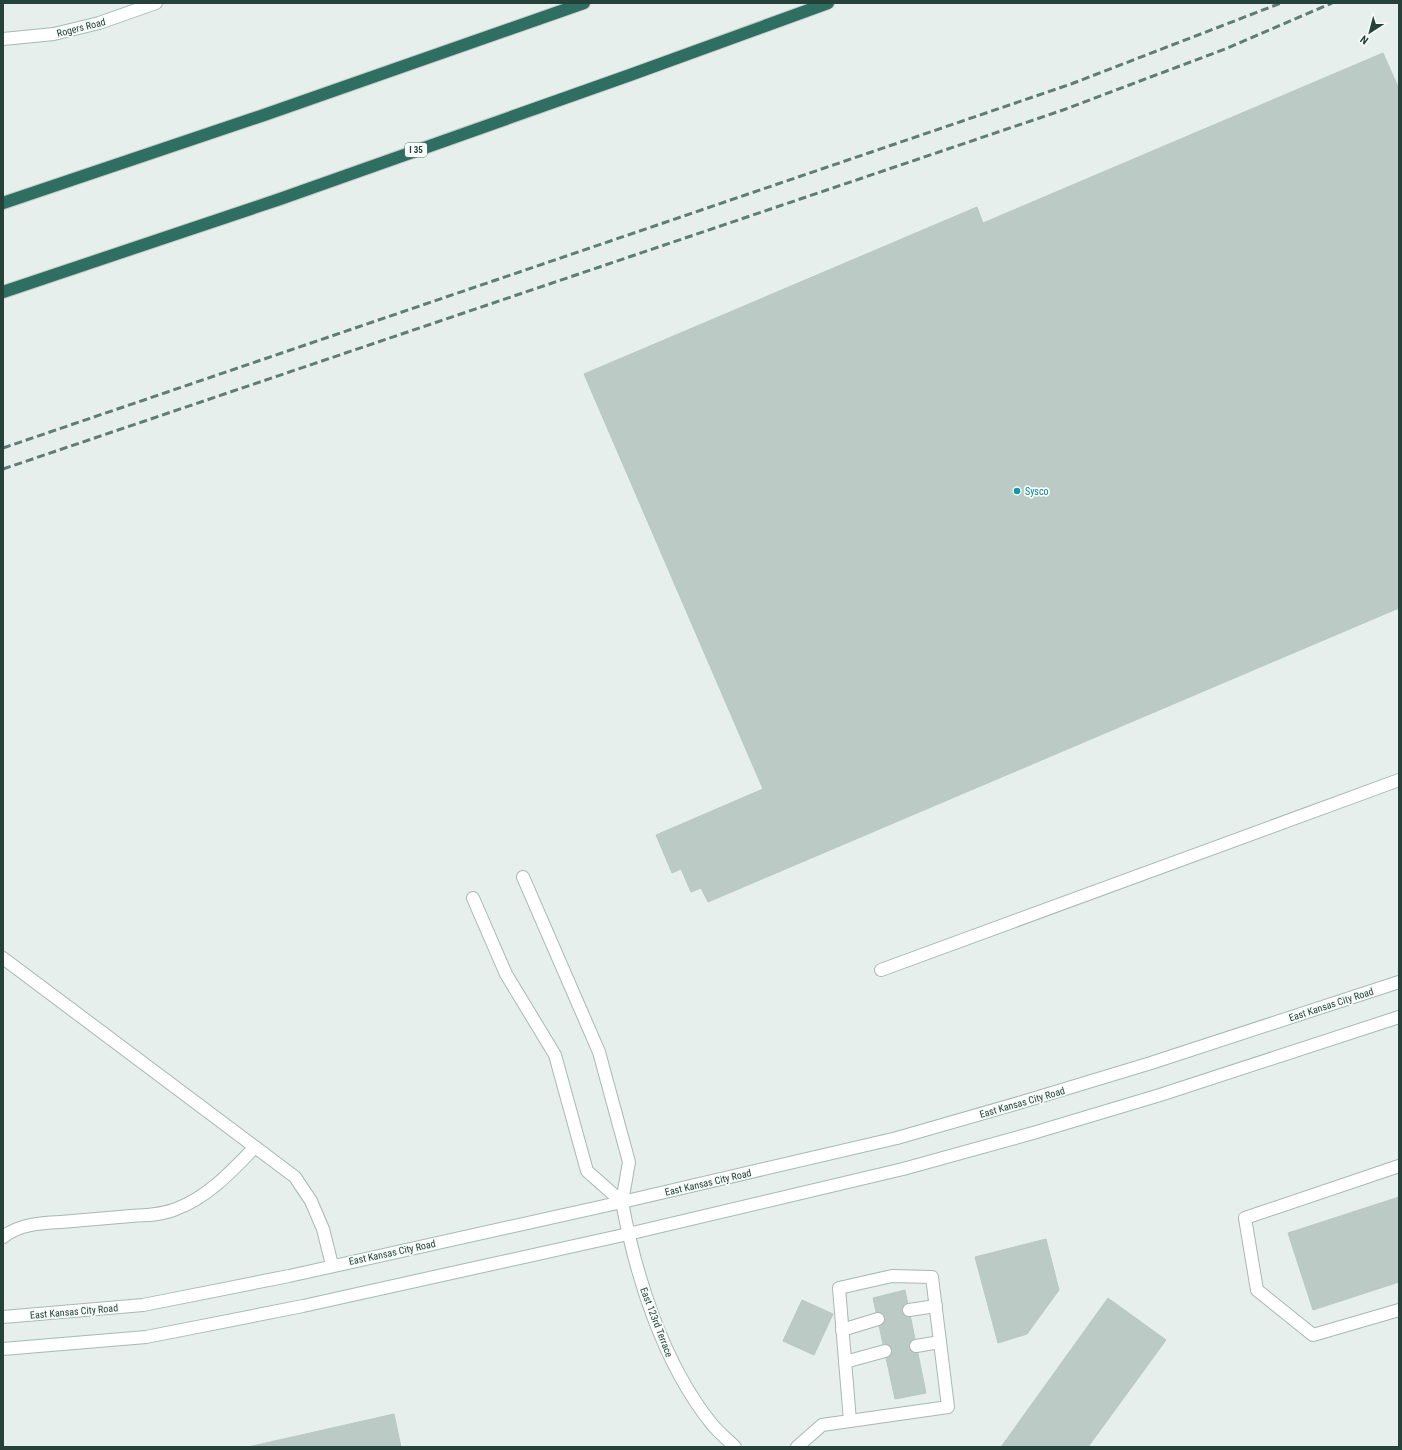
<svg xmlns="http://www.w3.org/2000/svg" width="1402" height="1450" font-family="'Roboto Condensed',sans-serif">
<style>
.building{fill:#bbcac4;stroke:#b8c9c2}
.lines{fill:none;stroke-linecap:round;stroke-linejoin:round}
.lane-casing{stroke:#a8b8b2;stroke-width:14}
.street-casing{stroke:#a8b8b2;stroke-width:14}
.secondary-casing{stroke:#a4bbb3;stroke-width:14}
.highway-casing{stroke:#c2cac8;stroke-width:14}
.lane{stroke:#fff;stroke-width:12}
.street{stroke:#fff;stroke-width:12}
.secondary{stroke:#fff;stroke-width:12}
.highway{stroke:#2f6f62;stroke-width:12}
.rail{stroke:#5f7d75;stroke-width:3;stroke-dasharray:8 4;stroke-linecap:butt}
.culture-dot{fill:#0f9aa8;stroke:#f7fbf9;stroke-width:1.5}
.labels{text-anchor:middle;stroke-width:3.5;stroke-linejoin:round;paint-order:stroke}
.shield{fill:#f7fbf9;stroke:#637a73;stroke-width:1}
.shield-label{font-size:9px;font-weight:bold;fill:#24423a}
.street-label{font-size:10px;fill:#24423a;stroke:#f7fbf9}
.culture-label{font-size:10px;fill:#0d838f;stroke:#f7fbf9;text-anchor:start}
</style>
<rect width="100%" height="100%" fill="#e6efeb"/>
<g class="building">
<path d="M1383,53L1399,89V608L708,902L701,888L691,892L681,869L672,873L656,835L763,789L584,374L977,207L983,223Z"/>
<path d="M1399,1197V1282L1313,1310L1288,1233Z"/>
<path d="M1046,1239L1059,1290L1027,1334L998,1343L975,1257Z"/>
<path d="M905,1290L926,1393L895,1399L873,1298Z"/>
<path d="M1108,1298L1166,1340L1088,1447H1001Z"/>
<path d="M802,1300L833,1314L814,1355L783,1341Z"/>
<path d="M394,1414L401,1447H248Z"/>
</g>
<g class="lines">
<defs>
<g id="lane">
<path d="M523,877L599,1052L629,1162L622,1202"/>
<path d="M473,898L506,974L555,1055L587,1171L622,1202"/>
<path d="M3,958L295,1177L311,1201L323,1229L332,1265"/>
<path d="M881,970L1399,780"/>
<path d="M1399,1166L1245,1218L1257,1290L1313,1335L1399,1310"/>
<path d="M3,1237C19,1224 41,1223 61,1222C84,1220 107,1218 131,1216C146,1215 162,1215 176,1209C208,1197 232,1171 255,1147"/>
<path d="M909,1310L936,1306"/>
<path d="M842,1330L878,1319"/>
<path d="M916,1346L940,1342"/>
<path d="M845,1362L885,1351"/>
<path d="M797,1447L822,1425L948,1407L932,1277L892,1276L839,1288L850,1421"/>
</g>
<path id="street" d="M622,1202C636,1277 663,1363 711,1423C718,1432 727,1439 735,1447"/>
<g id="secondary">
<path d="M3,39L54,34L99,23L156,3"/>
<path d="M3,1317L143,1305L289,1276L622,1202L897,1138L1022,1102L1151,1063L1399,982"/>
<path d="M3,1349L146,1337L303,1306L628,1234L903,1169L1033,1133L1160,1095L1399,1017"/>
</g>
<g id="highway">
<path d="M3,203L264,115L584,3"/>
<path d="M3,292L280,199L630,75L828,3"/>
</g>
</defs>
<use href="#lane" class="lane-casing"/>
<use href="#street" class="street-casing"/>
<use href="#secondary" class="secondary-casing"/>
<use href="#highway" class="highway-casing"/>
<use href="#lane" class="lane"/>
<use href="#street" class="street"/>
<use href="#secondary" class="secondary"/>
<use href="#highway" class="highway"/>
<g class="rail">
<path d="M3,448L1071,84L1281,3"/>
<path d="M3,469L1063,110L1225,49L1332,3"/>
</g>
</g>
<circle class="culture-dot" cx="1017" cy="491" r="4"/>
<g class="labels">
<rect class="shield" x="405" y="143" width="22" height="14" rx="3"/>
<g class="shield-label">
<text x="416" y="153">I 35</text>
</g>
<g class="street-label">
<text transform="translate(81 27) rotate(-14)" y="4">Rogers Road</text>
<text transform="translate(1331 1004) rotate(-18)" y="4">East Kansas City Road</text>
<text transform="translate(1022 1102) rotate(-16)" y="4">East Kansas City Road</text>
<text transform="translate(708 1182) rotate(-13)" y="4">East Kansas City Road</text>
<text transform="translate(392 1252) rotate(-12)" y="4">East Kansas City Road</text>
<text transform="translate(74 1311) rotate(-5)" y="4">East Kansas City Road</text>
<text transform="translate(657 1322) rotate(69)" y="4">East 123rd Terrace</text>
</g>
<g class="culture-label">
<text x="1025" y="495">Sysco</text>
</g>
</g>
<rect width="1402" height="1450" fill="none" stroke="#24423a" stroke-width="8"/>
<g transform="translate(1370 32) rotate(216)" stroke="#f7fbf9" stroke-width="3" paint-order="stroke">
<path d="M0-3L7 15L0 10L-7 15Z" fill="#24423a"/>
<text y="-6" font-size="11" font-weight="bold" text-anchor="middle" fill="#24423a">N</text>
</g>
</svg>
